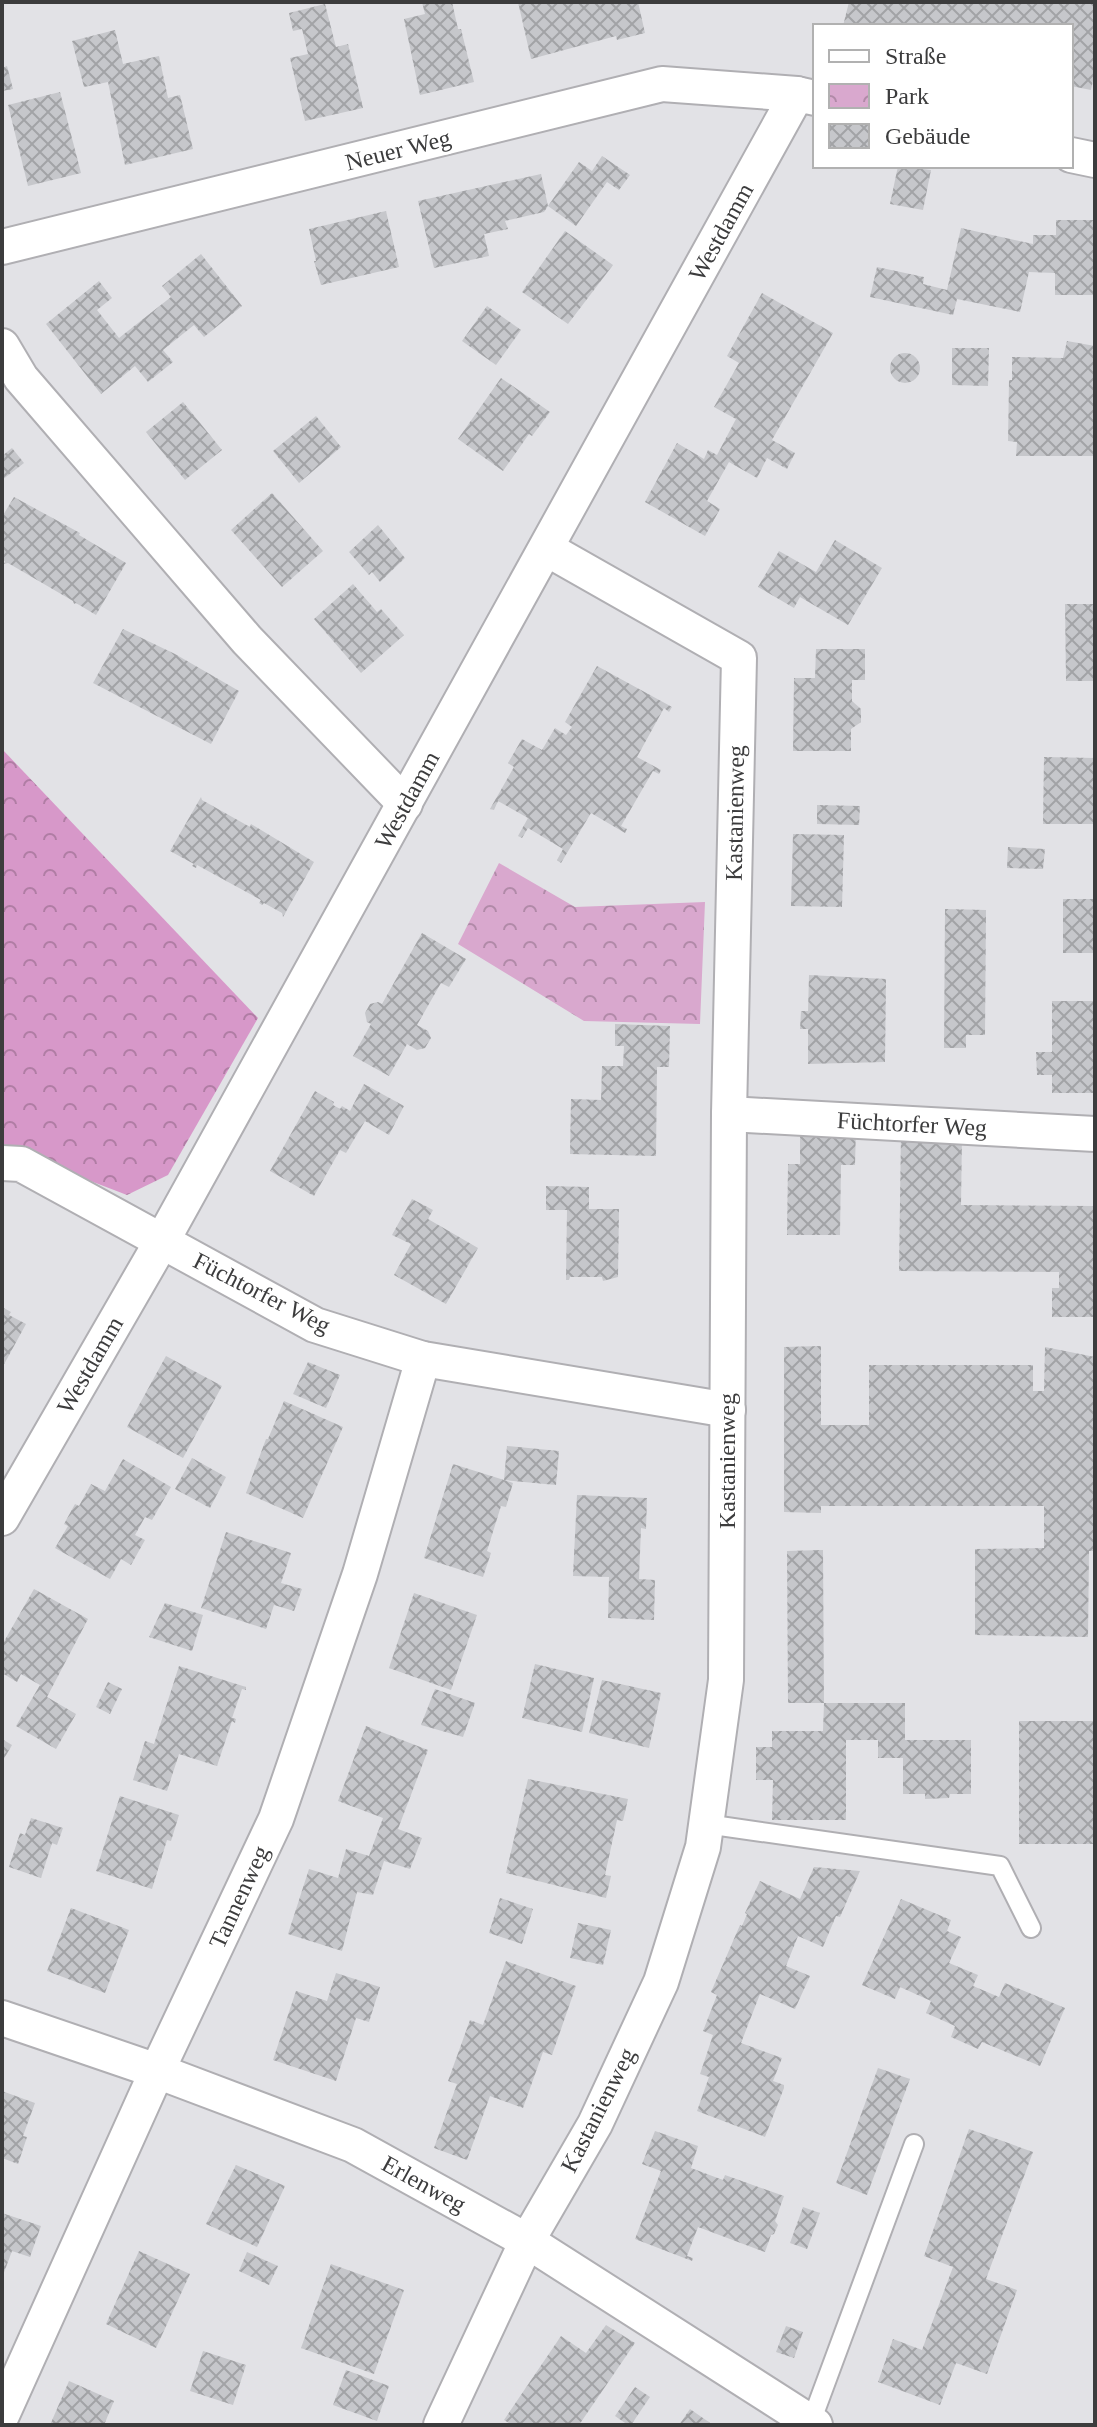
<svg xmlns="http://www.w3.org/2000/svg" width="1097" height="2427" font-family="Georgia,serif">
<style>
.forest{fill:url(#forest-crowns)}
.park{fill:url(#park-crowns)}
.building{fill:url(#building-cross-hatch)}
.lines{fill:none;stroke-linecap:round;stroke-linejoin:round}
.service-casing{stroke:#b0afb3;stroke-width:22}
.minor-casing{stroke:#b0afb3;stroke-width:38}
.service{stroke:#fff;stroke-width:18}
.minor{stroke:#fff;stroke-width:34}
.labels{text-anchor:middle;stroke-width:6;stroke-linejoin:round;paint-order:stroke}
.street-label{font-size:24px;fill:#3c3c3d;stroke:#fff}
</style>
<defs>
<pattern id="forest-crowns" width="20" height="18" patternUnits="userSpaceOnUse" patternTransform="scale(2)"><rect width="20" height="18" fill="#d798c9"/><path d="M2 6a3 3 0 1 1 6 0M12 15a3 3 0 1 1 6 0" fill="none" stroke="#b07da4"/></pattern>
<pattern id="park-crowns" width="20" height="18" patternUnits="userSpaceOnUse" patternTransform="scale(2)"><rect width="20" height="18" fill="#d9a8ce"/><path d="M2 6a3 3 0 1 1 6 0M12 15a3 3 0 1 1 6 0" fill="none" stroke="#b18aa8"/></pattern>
<pattern id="building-cross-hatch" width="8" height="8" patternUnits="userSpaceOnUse" patternTransform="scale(2)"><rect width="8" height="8" fill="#c6c7cb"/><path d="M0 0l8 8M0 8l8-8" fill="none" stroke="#a2a3a6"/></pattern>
</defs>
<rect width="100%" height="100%" fill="#e2e2e6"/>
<path class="forest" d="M2,749L258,1018L168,1175L127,1195L2,1147Z"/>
<path class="park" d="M499,863L575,907L705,902L700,1024L584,1021L458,944Z"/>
<g class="building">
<path d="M422,2H452L458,29H461L474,82L420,95L404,19L425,14Z"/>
<path d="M518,2H638L645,33L617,40L616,36L531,59Z"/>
<path d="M849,2L872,4V2H1095L1093,68L1095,71L1091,90L1071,86V26H843Z"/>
<path d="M325,4L336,47L348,44L363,108L305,121L290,58L308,54L302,29L293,31L289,13Z"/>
<path d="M115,30L123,64L159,56L168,98L180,95L193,149L125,165L108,82L84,87L72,41Z"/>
<path d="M7,66L13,89L2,91V68Z"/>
<path d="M60,92L81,173L28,186L8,105Z"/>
<path d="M602,156L630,175L619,190L607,182L576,226L548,206L579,162L592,171Z"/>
<path d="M898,166L931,170L923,210L890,204Z"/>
<path d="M541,174L548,206L544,212L505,221L508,229L484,234L489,256L434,268L418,201Z"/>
<path d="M386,211L399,267L321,285L314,261H316L309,229Z"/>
<path d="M1056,220H1095V295H1055V273L1029,272L1020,312L957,299L953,315L870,297L877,267L924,277L923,284L947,290L961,228L1033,244V235H1056Z"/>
<path d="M565,231L613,265L568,324L522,292Z"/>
<path d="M201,254L242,306L204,337L194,325L163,350L173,362L148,382L135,366L101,394L46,324L99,281L112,298L97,310L119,338L171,297L162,286Z"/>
<path d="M762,293L833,333L772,440L795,453L787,469L767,458L757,478L729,462L707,501L720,509L705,536L645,502L677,443L704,459L708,450L717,455L736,419L714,407L739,363L727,356Z"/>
<path d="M487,306L521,330L496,365L462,341Z"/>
<path d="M1067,341L1095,346V456H1016L1017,442L1008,441L1009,380H1012V357L1063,358Z"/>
<path d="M952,348H989L988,386L952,385Z"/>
<circle cx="905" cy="368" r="15"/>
<path d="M501,378L550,412L532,436L529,434L503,471L458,439Z"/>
<path d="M183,402L222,450L185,480L146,432Z"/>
<path d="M316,416L341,447L299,483L273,451Z"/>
<path d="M12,448L24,463L2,480V456Z"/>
<path d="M272,493L323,551L282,587L231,530Z"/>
<path d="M14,497L80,533L79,535L126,563L96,615L76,603L74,604L73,601L8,563L4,564L5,561L2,560V517Z"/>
<path d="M378,525L405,558L380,582L372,572L369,575L349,552Z"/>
<path d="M835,540L882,568L848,625L800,597L794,608L758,587L779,551L816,572Z"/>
<path d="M353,584L377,612L381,609L404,635L361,673L314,619Z"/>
<path d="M1065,604H1095V681H1066Z"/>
<path d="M123,629L175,654L239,691L211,744L93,683Z"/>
<path d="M816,649H865V680H852V701L861,709V722L851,729V751H793L794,678H815Z"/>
<path d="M597,666L672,707L669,712L664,708L637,757L661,770L659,774L653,771L621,826L627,829L625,833L591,813L561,863L557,860L563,849L528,828L522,838L518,836L528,818L498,801L494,810L490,809L514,767L508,763L522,739L542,750L555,728L566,735L572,727L565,722Z"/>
<path d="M1044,757L1095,758V824H1043Z"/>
<path d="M201,797L202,800L250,827L251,824L314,862L283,917L282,913L264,903L262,905L259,903L261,900L197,865L196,868L192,866L194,864L170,851Z"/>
<path d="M817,805L860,806L859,825L817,824Z"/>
<path d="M793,834L844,835L842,907L791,906Z"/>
<path d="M1008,847L1045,849L1043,869L1007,868Z"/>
<rect x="1063" y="899" width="32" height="54"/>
<path d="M945,909L986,910L985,1035H966V1048H944Z"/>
<path d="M422,933L466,959L449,987L441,983L417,1025L428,1031L431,1038L425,1048L417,1050L407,1044L389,1076L353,1056L371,1024L367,1022L365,1013L370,1004L378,1002L382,1004Z"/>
<path d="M809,975L886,979L885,1062L808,1064V1029H800L801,1011H808Z"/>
<path d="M1052,1001H1095V1093H1052V1075H1037L1036,1052H1052Z"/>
<path d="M615,1024L670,1026L669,1067H657L656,1156L570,1154L571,1099L601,1100L602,1066H623L624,1046H615Z"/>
<path d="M364,1084L404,1106L389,1135L365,1121L346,1153L340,1150L314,1196L270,1171L315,1091L334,1102L333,1105L340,1109L342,1106L350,1111Z"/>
<path d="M800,1127L856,1128L855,1165H841L840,1235H787L788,1164H800Z"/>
<path d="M901,1133L962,1134L961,1205L1095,1206V1317H1052V1288H1059V1272L899,1271Z"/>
<path d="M546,1186L589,1187V1209H619L618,1277L603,1281L602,1277H570L569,1280H566L567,1210H546Z"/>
<path d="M412,1199L433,1210L428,1219L478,1248L446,1304L394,1275L411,1244L392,1235Z"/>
<path d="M2,1307L11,1312L9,1315L26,1324L2,1368Z"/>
<path d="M821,1346V1425H869V1365H1033V1391H1044L1045,1347L1095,1357V1551H1089L1088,1637L975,1635V1549L1044,1548V1506H821V1513L784,1512V1347Z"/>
<path d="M166,1356L222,1386L183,1458L127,1427Z"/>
<path d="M308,1362L340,1375L326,1408L293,1394Z"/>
<path d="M284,1401L343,1427L303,1518L246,1493L266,1439H268Z"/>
<path d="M507,1446L559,1451L556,1485L504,1480L513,1483L506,1507L501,1506L487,1551L491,1553L483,1577L424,1558L453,1464L504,1480Z"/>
<path d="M192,1458L226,1477L210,1508L175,1489Z"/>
<path d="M123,1459L171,1487L152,1520L145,1517L135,1535L145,1540L131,1565L121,1559L110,1579L55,1548L68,1526L64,1524L75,1504L79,1506L91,1484L105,1491Z"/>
<path d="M577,1495L647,1498L646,1529L641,1528L639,1579L655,1580L654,1620L608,1618L609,1577L573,1576Z"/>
<path d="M226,1532L291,1553L281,1583L302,1589L294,1611L274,1605L266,1629L201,1608Z"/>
<path d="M823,1550L824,1703H788L787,1551Z"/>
<path d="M34,1589L88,1619L47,1697L76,1714L56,1749L16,1726L40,1685L21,1674L17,1682L2,1673V1645Z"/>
<path d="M414,1593L477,1615L451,1690L389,1668Z"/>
<path d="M165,1603L203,1615L192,1651L149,1637Z"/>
<path d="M535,1664L594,1678L582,1732L522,1718Z"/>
<path d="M179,1666L246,1687V1690L242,1689L232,1718L236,1719L235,1723L232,1721L217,1766L179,1754L167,1791L133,1780L145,1741L154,1744Z"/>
<path d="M602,1680L661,1693L649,1748L589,1733Z"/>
<path d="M108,1682L122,1689L110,1714L96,1707Z"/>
<path d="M435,1689L475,1703L463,1737L421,1725Z"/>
<path d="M824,1703H905V1740H971V1794H950L949,1798L925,1799V1794H903V1758H878V1740H846V1820H772L773,1780H756V1747H772V1731H823Z"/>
<rect x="1019" y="1721" width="76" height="123"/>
<path d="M366,1726L428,1750L398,1829L422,1838L410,1869L384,1861L373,1895L357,1892L342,1951L288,1934L309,1869L338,1878L346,1849L369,1856L383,1818L338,1801Z"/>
<path d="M2,1739L12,1745L2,1762Z"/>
<path d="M528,1779L628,1799L623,1821L617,1820L605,1875L611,1876L606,1898L506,1873Z"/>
<path d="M120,1796L179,1815L171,1841L167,1840L152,1889L96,1871Z"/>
<path d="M31,1818L63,1828L57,1845L52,1843L41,1878L9,1867L20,1833L25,1835Z"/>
<path d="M814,1867L860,1871L840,1917L836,1916L823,1947L798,1936L786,1966L810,1976L795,2009L760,1994L741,2043L782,2058L773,2081L784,2085V2088L765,2137L697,2111L709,2077L700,2074L713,2035L703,2031L717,1995L711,1992L740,1925L742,1926L747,1914L745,1913L760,1881L800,1899Z"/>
<path d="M500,1898L533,1909L522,1944L489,1933Z"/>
<path d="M901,1899L951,1920L947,1931L961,1937L949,1963L978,1975L973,1986L999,1997L1005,1983L1065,2008L1040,2066L982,2042L978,2049L951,2037L955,2026L926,2013L931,2001L900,1987L895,1999L862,1985Z"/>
<path d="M71,1908L129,1930L105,1993L47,1971Z"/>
<path d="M578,1923L611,1930L603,1965L570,1958Z"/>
<path d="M506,1961L576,1986L552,2055L543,2052L523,2108L490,2096L467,2160L434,2148L457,2084L448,2081L470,2020L483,2025Z"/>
<path d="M336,1973L380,1987L369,2022L356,2018L336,2081L273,2060L296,1991L327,2001Z"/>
<path d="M878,2068L910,2079L867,2195L836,2183Z"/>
<path d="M2,2091L35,2103L23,2136L27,2137L18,2164L2,2158Z"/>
<path d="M969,2129L1033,2152L986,2279L1017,2290L987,2374L956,2363L940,2405L878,2382L893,2339L922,2350L953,2267L924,2256Z"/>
<path d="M655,2131L698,2146L691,2168L723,2180L725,2175L784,2196L775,2221L778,2225L774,2234L771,2235L765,2252L698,2227L687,2256L693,2258L692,2261L635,2239L661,2171L642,2164Z"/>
<path d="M236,2165L285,2186L257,2247L206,2224Z"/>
<path d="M803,2207L820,2213L807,2249L790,2243Z"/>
<path d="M2,2213L41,2226L30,2257L12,2251L2,2278Z"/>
<path d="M139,2251L190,2274L156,2348L106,2324Z"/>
<path d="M247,2252L278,2266L269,2285L239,2271Z"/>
<path d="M331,2264L404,2290L374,2374L301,2348Z"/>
<path d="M606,2325L635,2343L579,2425H512L504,2420L561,2336L586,2353Z"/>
<path d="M786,2326L803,2332L794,2358L776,2352Z"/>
<path d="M203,2351L246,2365L233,2405L190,2391Z"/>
<path d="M346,2370L389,2386L377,2421L333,2405Z"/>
<path d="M69,2381L114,2401L104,2425H50Z"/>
<path d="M635,2387L650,2397L631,2425H628L615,2416Z"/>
<path d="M690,2409L713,2425H679Z"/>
</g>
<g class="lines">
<defs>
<g id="service">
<path d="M706,1824L1000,1866L1031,1928"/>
<path d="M811,2422L914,2144"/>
</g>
<g id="minor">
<path d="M1071,155L1095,160"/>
<path d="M2,247L662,84L797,94"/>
<path d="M2,346L21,378L247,640L405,804"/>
<path d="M729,1114L1095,1134"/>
<path d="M2,1163L21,1164L315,1325L423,1359L728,1410"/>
<path d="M2,1518L162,1241L797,94L815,98"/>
<path d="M2,2018L157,2071L353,2145L527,2241L815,2425"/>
<path d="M2,2415L157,2071L276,1819L360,1574L423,1359"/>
<path d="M441,2425L527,2241L595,2124L661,1982L703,1847L726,1680L729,1114L739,658L547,549"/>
</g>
</defs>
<use href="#service" class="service-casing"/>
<use href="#minor" class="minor-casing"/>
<use href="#service" class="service"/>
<use href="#minor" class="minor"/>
</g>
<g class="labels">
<g class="street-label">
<text transform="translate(398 150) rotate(-14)" y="8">Neuer Weg</text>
<text transform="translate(721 232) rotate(-61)" y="8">Westdamm</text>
<text transform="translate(407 800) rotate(-61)" y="8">Westdamm</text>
<text transform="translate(735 813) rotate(-89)" y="8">Kastanienweg</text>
<text transform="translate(912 1124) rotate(3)" y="8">Füchtorfer Weg</text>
<text transform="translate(262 1293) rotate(27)" y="8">Füchtorfer Weg</text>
<text transform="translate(90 1365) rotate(-60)" y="8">Westdamm</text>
<text transform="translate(727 1461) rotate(-90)" y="8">Kastanienweg</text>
<text transform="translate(239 1897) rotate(-65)" y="8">Tannenweg</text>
<text transform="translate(598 2110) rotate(-63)" y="8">Kastanienweg</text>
<text transform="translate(424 2184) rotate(29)" y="8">Erlenweg</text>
</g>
</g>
<rect width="1097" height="2427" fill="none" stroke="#3c3c3d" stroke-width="8"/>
<rect x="813" y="24" width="260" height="144" fill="#ffffff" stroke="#b1b1b1" stroke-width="2"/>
<rect x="829" y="50" width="40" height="12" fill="#ffffff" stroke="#b1b1b1" stroke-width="2"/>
<text x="885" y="64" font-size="24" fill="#3c3c3d">Straße</text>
<rect x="829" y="84" width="40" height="24" fill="url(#park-crowns)" stroke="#b1b1b1" stroke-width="2"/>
<text x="885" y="104" font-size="24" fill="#3c3c3d">Park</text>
<rect x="829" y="124" width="40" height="24" fill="url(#building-cross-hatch)" stroke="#b1b1b1" stroke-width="2"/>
<text x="885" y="144" font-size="24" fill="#3c3c3d">Gebäude</text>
</svg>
